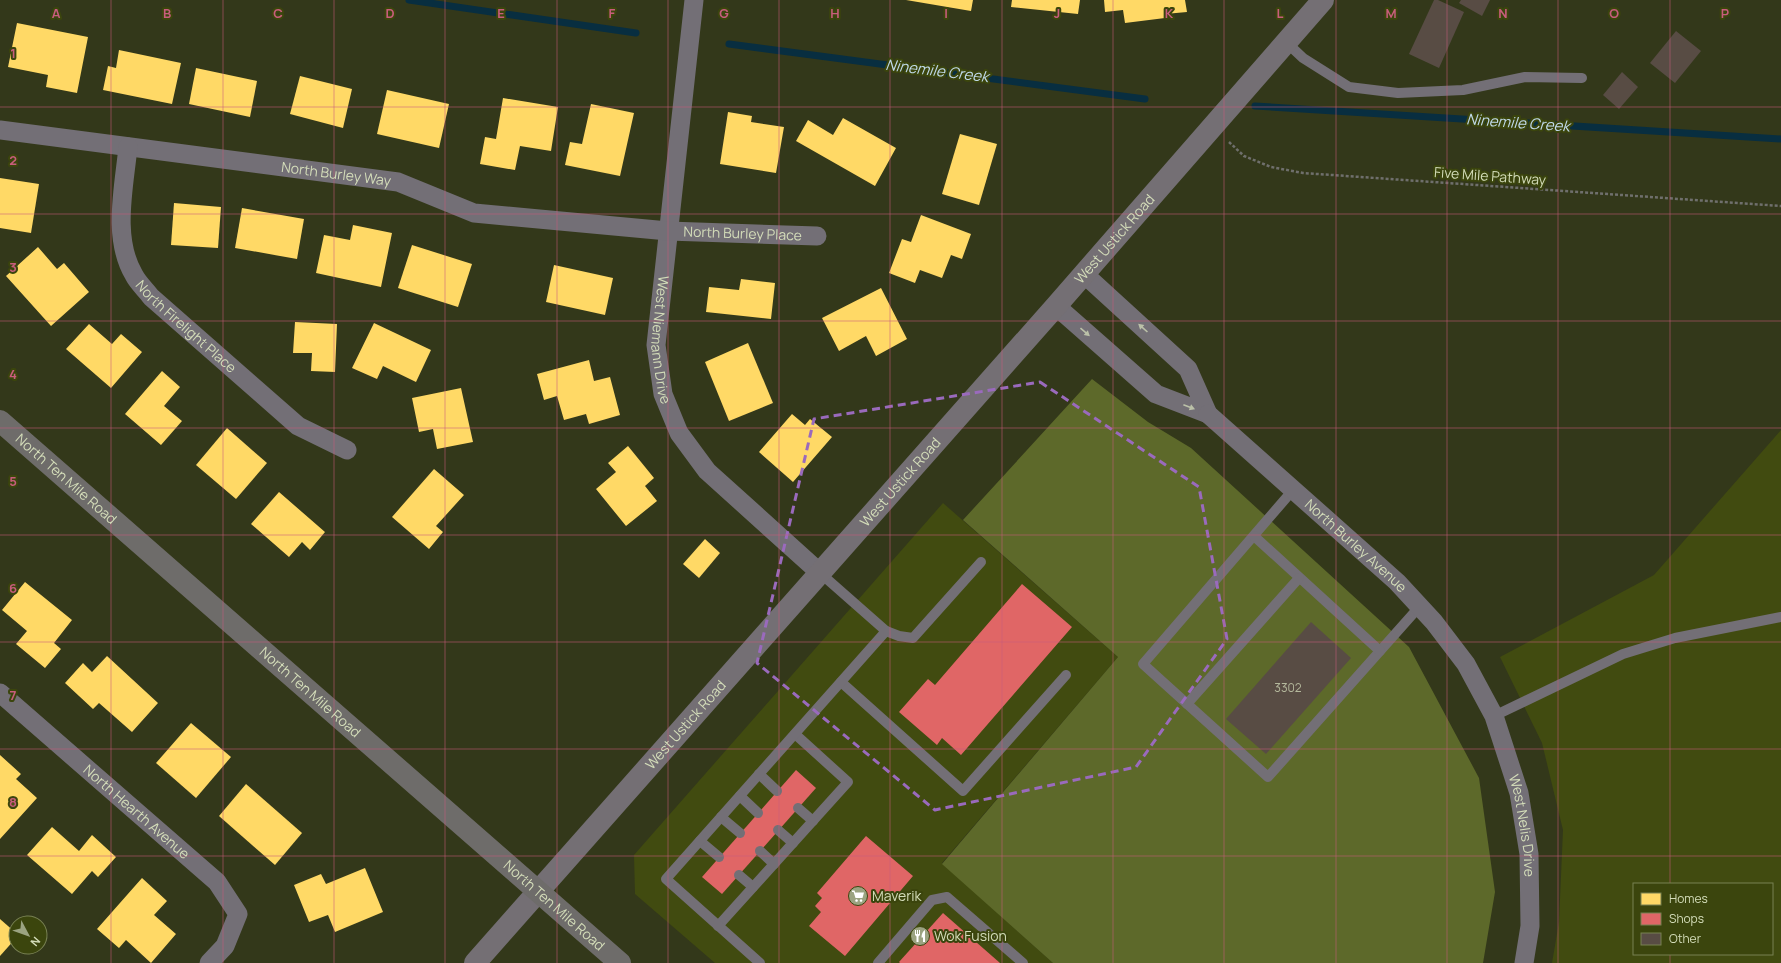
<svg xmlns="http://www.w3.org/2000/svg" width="1781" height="963" font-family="Manrope,sans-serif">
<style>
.built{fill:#414b10;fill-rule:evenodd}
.green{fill:#5d692a}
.homes{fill:#ffd966}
.shops{fill:#e06666}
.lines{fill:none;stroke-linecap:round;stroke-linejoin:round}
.stream{stroke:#082e40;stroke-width:7}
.building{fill:#584c44}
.path{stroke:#6f6f6c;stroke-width:2.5;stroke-dasharray:3 2;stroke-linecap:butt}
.lane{stroke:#736f76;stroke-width:10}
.street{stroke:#736f76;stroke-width:19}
.secondary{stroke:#746f74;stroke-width:22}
.primary{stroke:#6e6c6a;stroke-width:22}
.oneway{fill:#bbc1a8}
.marked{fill:none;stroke:#9a6abd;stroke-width:3;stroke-dasharray:8 5;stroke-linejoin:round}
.grid{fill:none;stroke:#c85d7c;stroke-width:1;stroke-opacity:0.55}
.labels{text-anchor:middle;stroke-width:4;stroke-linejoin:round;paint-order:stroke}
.number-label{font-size:12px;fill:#b4b89c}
.street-label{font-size:14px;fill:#d3dcb9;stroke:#3b450d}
.poi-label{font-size:14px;fill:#d3dcb9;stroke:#3b450d;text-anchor:start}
.water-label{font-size:15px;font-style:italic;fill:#c1daeb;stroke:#3b450d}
.grid-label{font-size:13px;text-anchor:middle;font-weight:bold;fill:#c85d7c;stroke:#3b450d;stroke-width:4;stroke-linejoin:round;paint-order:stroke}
</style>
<rect width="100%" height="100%" fill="#33381a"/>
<g class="built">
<path d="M1781,430V963H1552L1559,922L1563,830L1542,743L1500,657L1654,575ZM1634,884H1772V954H1634Z"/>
<path d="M943,503L1118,657L942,863L1053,963H715L635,894L634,855Z"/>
</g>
<path class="green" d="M1092,379L1148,422L1191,448L1409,647L1479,778L1495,892L1483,963H1053L942,864L1118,657L963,520Z"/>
<g class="homes">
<path d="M906,0H973L971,11Z"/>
<path d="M1012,0H1080L1078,14L1011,7Z"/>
<path d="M1104,0H1185L1187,12L1165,14V18L1125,23L1123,10L1105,12Z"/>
<path d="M17,23L88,37L77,93L46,87L48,75L8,67Z"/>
<path d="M119,50L181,63L172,104L103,90L108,66L116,68Z"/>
<path d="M196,68L257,81L250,117L189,104Z"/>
<path d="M300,76L352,89L343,128L290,114Z"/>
<path d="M387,90L449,104L439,148L377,134Z"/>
<path d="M503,98L558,107L551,151L520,146L515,170L480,164L485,137L496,139Z"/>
<path d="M591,104L634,113L620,176L565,165L570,142L582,144Z"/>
<path d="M728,112L752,116L751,122L784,127L776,173L720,164Z"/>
<path d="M843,118L896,148L875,186L796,141L808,120L833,135Z"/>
<path d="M960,134L997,144L979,205L942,194Z"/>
<path d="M0,178L39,184L31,233L0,228Z"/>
<path d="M174,203L221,207L218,248L171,245Z"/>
<path d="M242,208L304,219L297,259L235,248Z"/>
<path d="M921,215L971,234L962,259L951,255L942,278L920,270L915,283L889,273L902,239L911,242Z"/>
<path d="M353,225L392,233L381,287L316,273L324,235L350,240Z"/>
<path d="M412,245L472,264L458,307L398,288Z"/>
<path d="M38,247L57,269L64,263L89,292L51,326L6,276Z"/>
<path d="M554,265L613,278L605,315L546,302Z"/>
<path d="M741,279L775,283L771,319L706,312L709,287L739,290Z"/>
<path d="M881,288L907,339L876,356L866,336L839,351L822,318Z"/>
<path d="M295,322L337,324L335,372L311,371L312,353H293Z"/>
<path d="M374,323L431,350L416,382L383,366L377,379L352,368Z"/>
<path d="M89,324L112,344L121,334L142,352L111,388L66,349Z"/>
<path d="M748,343L773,403L729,421L705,362Z"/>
<path d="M589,360L594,381L610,377L620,415L589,424L586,414L564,420L557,396L544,400L537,374Z"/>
<path d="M162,371L180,387L164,406L182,421L161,445L125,414Z"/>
<path d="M461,388L473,442L437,449L433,429L419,432L412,398Z"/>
<path d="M792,414L805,425L810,419L832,437L793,482L759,452Z"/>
<path d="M227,428L267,463L236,499L196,465Z"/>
<path d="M628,446L654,478L645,486L657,501L626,526L596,489L616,472L608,463Z"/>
<path d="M434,469L464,495L436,526L443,532L429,549L392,517Z"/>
<path d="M279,492L325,532L310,550L302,542L289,557L251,524Z"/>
<path d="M705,539L720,553L699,578L683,564Z"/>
<path d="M25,582L72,620L54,643L61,649L45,668L16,644L27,631L2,610Z"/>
<path d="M107,656L158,703L132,732L99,703L93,709L65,683L83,663L92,672Z"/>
<path d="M191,723L231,757L196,798L156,763Z"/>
<path d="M0,755L21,774L16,779L37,798L0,839Z"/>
<path d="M246,784L302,833L275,865L219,816Z"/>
<path d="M52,827L79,851L92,835L116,857L98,877L92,871L72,894L27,855Z"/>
<path d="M365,868L383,912L335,932L328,915L309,922L294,885L321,874L326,884Z"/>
<path d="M142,878L167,901L154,915L176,934L151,963L126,940L119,948L97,929Z"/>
<path d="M0,919L16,933V938L0,956Z"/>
</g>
<g class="shops">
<path d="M1022,584L1072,627L961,755L942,738L937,745L899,712L928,679L935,685Z"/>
<path d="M796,770L816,788L722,894L702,877Z"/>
<path d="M866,836L913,876L845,956L809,926L821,912L815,906L822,898L817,893Z"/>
<path d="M943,913L1000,963H900L899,962Z"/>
</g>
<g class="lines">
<g class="stream">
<path d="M409,0L636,33"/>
<path d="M729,44L1145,99"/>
<path d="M1255,106L1781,139"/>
</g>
</g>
<g class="building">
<path d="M1434,0H1438L1464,12L1439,68L1409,54Z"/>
<path d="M1461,0H1490L1482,16L1459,3Z"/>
<path d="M1676,31L1701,51L1675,83L1650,63Z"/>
<path d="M1622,72L1638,87L1619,109L1603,95Z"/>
<path d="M1311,622L1351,658L1266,754L1226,719Z"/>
</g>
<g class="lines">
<path class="path" d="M1229,142L1244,156L1271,167L1303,173L1781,206"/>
<g class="lane">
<path d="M1286,42L1303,58L1349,87L1398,93L1463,90L1525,77L1582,78"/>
<path d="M1293,490L1143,664L1268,777L1420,606"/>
<path d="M1254,536L1380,651"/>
<path d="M886,631L899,636L913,638L981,562"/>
<path d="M841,682L963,791L1066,675"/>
<path d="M1187,704L1299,578"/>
<path d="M1494,716L1623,654L1675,638L1781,617"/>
<path d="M759,774L777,791"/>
<path d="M740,796L758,813"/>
<path d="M798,808L813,821"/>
<path d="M721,817L740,833"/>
<path d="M778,830L793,843"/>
<path d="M700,841L719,857"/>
<path d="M760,851L774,864"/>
<path d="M739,875L753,887"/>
<path d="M718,926L848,782L795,734"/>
<path d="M760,963L666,879L886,631L819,572"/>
<path d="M878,963L932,900L947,897L1023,963"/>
</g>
<g class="street">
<path id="s1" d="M694,0L656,345L663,394L679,433L707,471L819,572"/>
<path id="s2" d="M0,130L398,182L474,213L668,231L817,236"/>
<path id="s3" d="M128,147C124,188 112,238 134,275C138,283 146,290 151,297L298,426L347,450"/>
<path d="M1056,306L1156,394L1208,414L1188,369L1084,274"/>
<path id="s4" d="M1208,414L1397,582L1434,622L1466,664L1494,716L1519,793L1529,854L1530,926L1524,963"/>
<path id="s5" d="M0,693L217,882L238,914L225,946L209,963"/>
</g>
<path class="secondary" id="s6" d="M475,963L1056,306L1323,0"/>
<path class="primary" id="s7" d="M0,421L620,963"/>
</g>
<defs><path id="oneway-solid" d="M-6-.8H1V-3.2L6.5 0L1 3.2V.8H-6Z"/></defs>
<g class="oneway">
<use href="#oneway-solid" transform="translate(1143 328) rotate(-138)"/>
<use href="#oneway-solid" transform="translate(1085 332) rotate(41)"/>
<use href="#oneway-solid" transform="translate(1189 407) rotate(21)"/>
</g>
<path class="marked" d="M1040,382L1199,487L1227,639L1136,767L935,810L757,663L814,419Z"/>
<path class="grid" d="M111,0V963M223,0V963M334,0V963M445,0V963M557,0V963M668,0V963M779,0V963M890,0V963M1002,0V963M1113,0V963M1224,0V963M1336,0V963M1447,0V963M1558,0V963M1670,0V884M0,107H1781M0,214H1781M0,321H1781M0,428H1781M0,535H1781M0,642H1781M0,749H1781M0,856H1781M1670,954V963"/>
<defs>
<symbol id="supermarket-disc" viewBox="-11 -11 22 22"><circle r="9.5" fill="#9ba381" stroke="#3b450d"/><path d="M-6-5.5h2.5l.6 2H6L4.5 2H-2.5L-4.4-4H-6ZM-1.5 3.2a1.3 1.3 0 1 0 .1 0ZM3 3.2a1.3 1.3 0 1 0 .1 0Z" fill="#fff"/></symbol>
<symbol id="restaurant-disc" viewBox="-11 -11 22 22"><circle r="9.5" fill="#9ba381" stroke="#3b450d"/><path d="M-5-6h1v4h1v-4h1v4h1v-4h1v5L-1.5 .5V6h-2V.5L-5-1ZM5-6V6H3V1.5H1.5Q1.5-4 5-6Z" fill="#fff"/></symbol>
</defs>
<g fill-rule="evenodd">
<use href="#supermarket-disc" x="847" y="885" width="22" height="22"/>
<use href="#restaurant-disc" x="909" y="925" width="22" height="22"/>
</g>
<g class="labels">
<g class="number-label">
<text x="1288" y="692">3302</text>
</g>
<g class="street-label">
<text dy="5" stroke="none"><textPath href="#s2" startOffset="339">North Burley Way</textPath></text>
<text transform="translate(1490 176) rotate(4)" y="5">Five Mile Pathway</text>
<text dy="5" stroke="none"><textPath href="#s2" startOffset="753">North Burley Place</textPath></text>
<text dy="5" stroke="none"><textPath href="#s6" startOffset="966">West Ustick Road</textPath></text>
<text dy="5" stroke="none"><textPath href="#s3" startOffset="204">North Firelight Place</textPath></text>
<text dy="5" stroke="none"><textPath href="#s1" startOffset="342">West Niemann Drive</textPath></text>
<text dy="5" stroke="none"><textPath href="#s7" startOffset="88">North Ten Mile Road</textPath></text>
<text dy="5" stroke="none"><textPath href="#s6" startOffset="642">West Ustick Road</textPath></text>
<text dy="5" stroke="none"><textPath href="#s4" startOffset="198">North Burley Avenue</textPath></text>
<text dy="5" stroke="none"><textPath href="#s7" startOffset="412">North Ten Mile Road</textPath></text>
<text dy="5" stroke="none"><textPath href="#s6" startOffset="318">West Ustick Road</textPath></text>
<text dy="5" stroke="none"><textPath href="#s5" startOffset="181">North Hearth Avenue</textPath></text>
<text dy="5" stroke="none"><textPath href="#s4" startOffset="533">West Nelis Drive</textPath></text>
<text dy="5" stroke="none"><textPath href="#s7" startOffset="736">North Ten Mile Road</textPath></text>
</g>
<g class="poi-label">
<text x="872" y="901">Maverik</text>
<text x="934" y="941">Wok Fusion</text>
</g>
<g class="water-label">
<text transform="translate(937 71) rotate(7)" y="5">Ninemile Creek</text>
<text transform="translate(1518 123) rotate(4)" y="5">Ninemile Creek</text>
</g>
</g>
<g class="grid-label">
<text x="56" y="18">A</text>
<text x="167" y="18">B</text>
<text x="278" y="18">C</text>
<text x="390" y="18">D</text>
<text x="501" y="18">E</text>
<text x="612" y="18">F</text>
<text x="724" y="18">G</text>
<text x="835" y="18">H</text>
<text x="946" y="18">I</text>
<text x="1057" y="18">J</text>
<text x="1169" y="18">K</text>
<text x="1280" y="18">L</text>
<text x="1391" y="18">M</text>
<text x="1503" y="18">N</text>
<text x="1614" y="18">O</text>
<text x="1725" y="18">P</text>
<text x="13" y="58">1</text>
<text x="13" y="165">2</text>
<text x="13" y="272">3</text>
<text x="13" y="379">4</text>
<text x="13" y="486">5</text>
<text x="13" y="593">6</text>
<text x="13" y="700">7</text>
<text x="13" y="807">8</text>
</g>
<rect x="1633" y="883" width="140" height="72" fill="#3b450d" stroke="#788152"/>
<rect x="1641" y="893" width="20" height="12" fill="#ffd966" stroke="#788152"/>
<text x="1669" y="903" font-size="12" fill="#d3dcb9">Homes</text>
<rect x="1641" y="913" width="20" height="12" fill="#e06666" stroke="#788152"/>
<text x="1669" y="923" font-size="12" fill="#d3dcb9">Shops</text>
<rect x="1641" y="933" width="20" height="12" fill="#584c44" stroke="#788152"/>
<text x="1669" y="943" font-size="12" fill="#d3dcb9">Other</text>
<g transform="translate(28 935) rotate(131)"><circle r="19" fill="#3b450d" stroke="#788152"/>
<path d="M0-3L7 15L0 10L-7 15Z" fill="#9ba381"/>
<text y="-6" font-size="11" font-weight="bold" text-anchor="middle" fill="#d3dcb9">N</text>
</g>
</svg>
